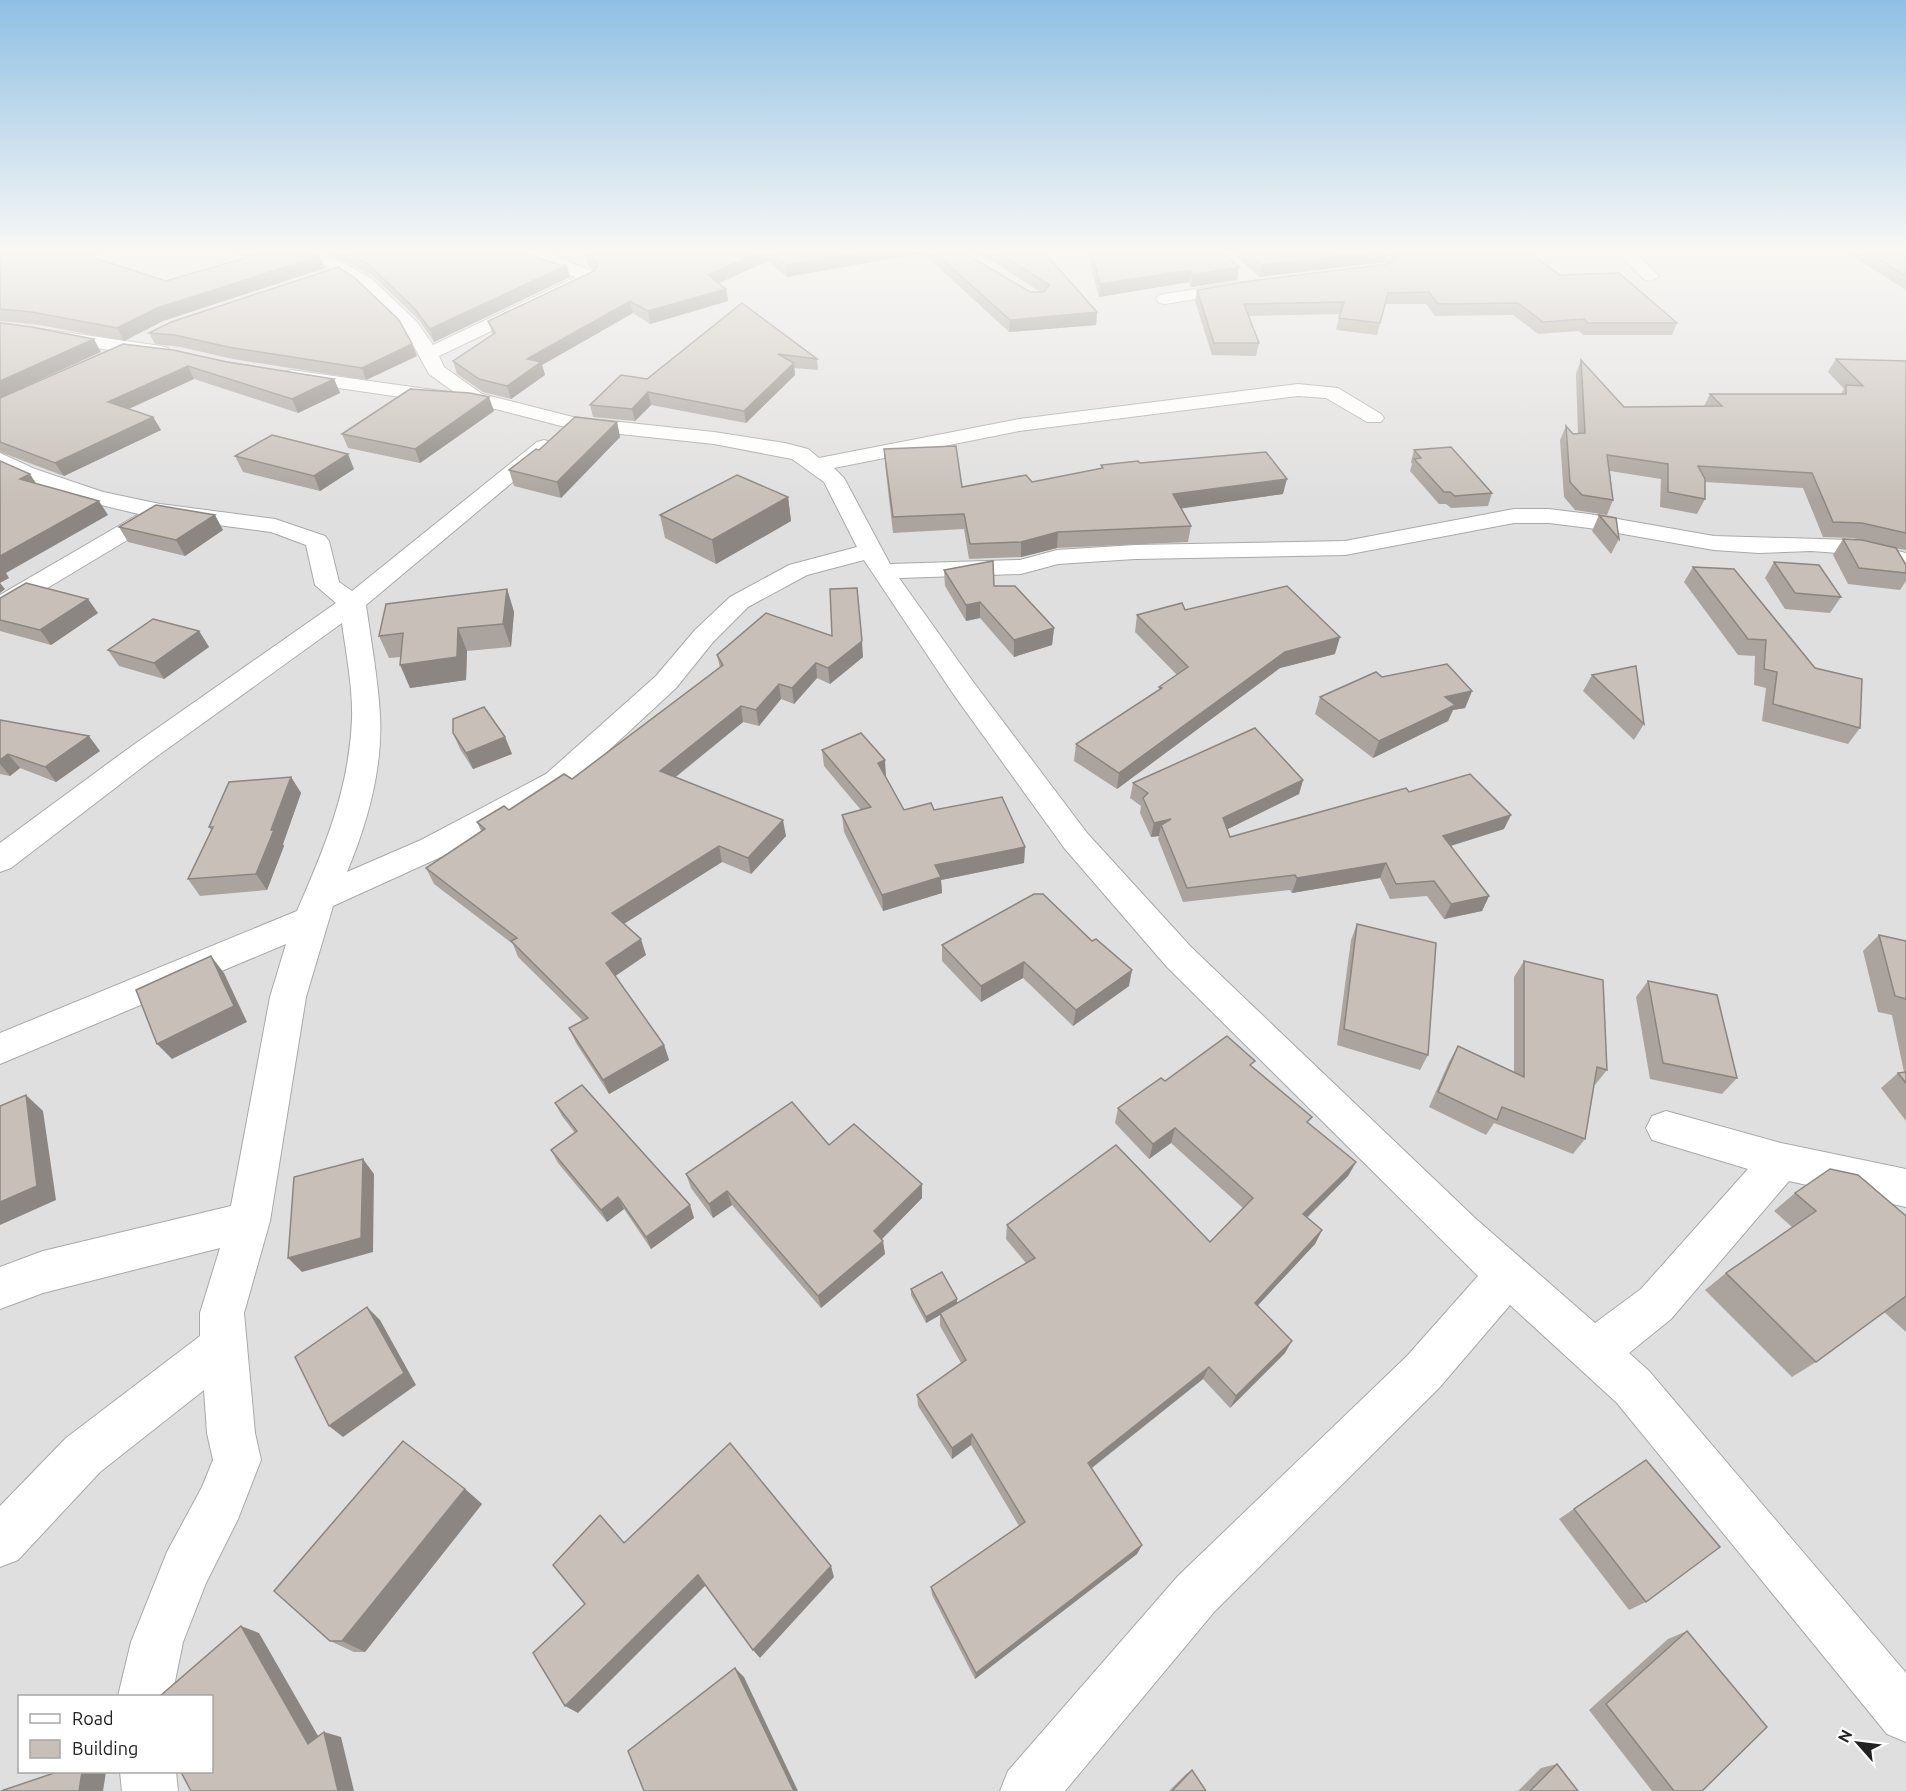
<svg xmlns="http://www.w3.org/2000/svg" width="1906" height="1791" font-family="Ubuntu,sans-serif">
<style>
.residential{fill:#e0dfdf;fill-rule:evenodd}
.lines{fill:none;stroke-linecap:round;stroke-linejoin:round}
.minor-casing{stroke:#a9a9a9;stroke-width:2}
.minor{fill:#fff;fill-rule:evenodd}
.wall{fill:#aba49e}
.shaded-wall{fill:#8b8681}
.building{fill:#c7bfb8;stroke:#8b8681;stroke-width:1.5}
</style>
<rect width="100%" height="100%" fill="#f2efe9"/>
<path class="residential" d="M0,251H1906V1791H0ZM20,1696H212V1772H20Z"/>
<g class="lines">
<defs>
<g id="minor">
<path d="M302,251H321L371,278L417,322L433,345L576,277L539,263L526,251C549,250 574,265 596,273L598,277L596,281L439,356L444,367L482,394L573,417L714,432L785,443L808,449L819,458L1019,419L1298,384L1338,388L1381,414L1384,418L1381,422H1367L1326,398L1298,396L1019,431L834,468L844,478L890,564L1020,560L1057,550L1135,545L1345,541L1514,509H1549L1589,514L1714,536L1852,540L1906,553V567L1852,554L1811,551L1759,553L1714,550L1589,528L1549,523H1514L1345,555L1135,559L1058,564L1021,574L899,578L974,683L1087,833L1191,947L1476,1219L1595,1323L1641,1289L1748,1169L1652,1140L1646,1128L1652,1116L1666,1111L1781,1143L1906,1169V1207L1789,1181L1671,1319L1629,1353L1649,1371L1906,1673V1742L1887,1734L1617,1403L1510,1305L1439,1388L1214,1612L1065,1791H1000L1008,1771L1178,1576L1407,1356L1478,1276L1167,967L1065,849L954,695L864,560L807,575L748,607L713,642L676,688L568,788L443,856L333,906L306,997L270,1221L244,1313L255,1433L261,1460L238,1519L206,1583L183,1642L172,1696H118L131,1642L167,1552L202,1487L213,1460L207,1433L204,1390L100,1472L18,1560L0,1567V1506L66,1438L200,1336V1313L220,1248L43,1293L0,1309V1267L43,1251L231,1206L270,997L286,944L0,1064V1033L297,911C325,847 349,790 352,719C353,687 346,654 342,623L149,762L11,868L0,872V843L129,748L336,603L315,585L306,545L271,532L164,518L9,611L0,614V595L139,514C92,503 43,492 0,468V453L35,469L103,492L160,504L275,519L325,536L329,541L339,582L352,591L537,442L544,440L551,442L555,446L551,450L366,605C371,641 378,679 380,715C383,769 367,824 347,872L421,840L546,774L656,676L695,630L730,597L789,565L857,547L824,482L792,459L714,444L573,429L468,402L429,374L405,330L359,286Z"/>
<path d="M1616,251H1633L1659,276L1651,281L1645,280Z"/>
<path d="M1239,282L1245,283L1247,287L1245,291L1165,304L1159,303L1156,299L1159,295L1165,294Z"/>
<path d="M0,323L161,346L168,348L170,352L168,356L161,358L0,333Z"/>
<path d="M291,370L448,392L455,394L458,398L455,402L448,404L284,380L281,376L284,372Z"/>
<path d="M120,1772H176L178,1791H122Z"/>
</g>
</defs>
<use href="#minor" class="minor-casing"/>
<use href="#minor" class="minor"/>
</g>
<g class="wall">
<path d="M0,251L92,255L93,257L166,281L247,258L232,251H312L320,256L325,268L163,321L124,341L39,325L0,321Z"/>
<path d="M325,251H518L570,277L434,342L419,320L373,276Z"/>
<path d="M600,251H961L1030,292H1040L988,258L972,251H1043L1097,312L1096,325L1009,332L923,253L787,277L768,261L719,283L726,289L728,301L650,324L633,313L542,365L545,375L511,399L483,392L457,374L453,361L493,335L488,321L595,270L589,268L586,256Z"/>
<path d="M1087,251H1220L1237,280L1191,287L1189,282L1099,297Z"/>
<path d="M1238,251H1527L1560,275L1677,323L1672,335H1583L1579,331L1538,334L1513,315L1435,316L1426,304H1385L1377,335L1336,330L1340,314L1248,316L1259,343L1256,356L1212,355L1195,301L1197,290L1388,264L1384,262L1260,277L1237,258Z"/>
<path d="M1844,251H1906V290Z"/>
<path d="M742,303L817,359L818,370L794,368L795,375L746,423L651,405L635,421L593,417L590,405L647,379Z"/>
<path d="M149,333L417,356L366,380L233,359L180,347L155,344Z"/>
<path d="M123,344L334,379L340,393L298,413L194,379L129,409L153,417L161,430L64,476L0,452V398Z"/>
<path d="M1836,359L1906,361V550L1893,548L1853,538L1823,537L1803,488L1705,482V499L1697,514L1660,507L1661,479L1610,471L1613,500L1607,515L1575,510L1564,497L1560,440L1566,426L1573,434L1578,433L1576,374L1581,360L1624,407L1704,406L1710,394H1841L1844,389L1828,372Z"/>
<path d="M494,411L420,463L348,448L342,434Z"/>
<path d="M617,422L620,437L561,498L514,486L509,470L539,450Z"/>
<path d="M884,449L962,487L1032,482L1101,468V465L1140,463L1283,494L1181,508L1191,526L1188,542L1057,548L1021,557L969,559L964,529L893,533L885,464Z"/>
<path d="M1414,450L1492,493L1488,506L1451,508L1446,504H1439L1410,471L1412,464L1411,462Z"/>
<path d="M235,456L354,469L320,491L243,472Z"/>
<path d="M788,497L791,521L716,564L665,538L660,515Z"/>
<path d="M1599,515L1619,539L1611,554L1592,531Z"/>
<path d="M119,527L223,530L185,556L128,542Z"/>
<path d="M1843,539L1906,565V581L1900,590L1848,584L1833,555Z"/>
<path d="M1774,562L1841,597L1830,613L1785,609L1765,578Z"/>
<path d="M1693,567L1860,728L1848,744L1762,721L1766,688L1754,685L1755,656L1738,655L1684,582Z"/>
<path d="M944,570L994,586L1054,628L1052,645L1014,657L980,618L966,621L945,586Z"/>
<path d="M507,589L514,612L511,647L467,651L466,680L410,688L401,657L389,658L379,636Z"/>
<path d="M0,598L98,613L51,645L0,631Z"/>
<path d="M1185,610L1335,654L1280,668L1117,789L1074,761L1076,744L1159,690V687L1177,675L1135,632L1137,615Z"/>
<path d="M199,631L209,647L164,679L119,666L108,650Z"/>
<path d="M717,655L863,657L830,684L817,678L794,704L781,699L759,726L743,722L676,777L786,836L751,874L722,862L624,924L646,955L615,976L664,1045L669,1060L609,1094L576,1043L569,1028L583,1021L518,957L513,944L434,884L426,868L481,831L477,822L509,810L572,779L720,668Z"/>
<path d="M1592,675L1644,724L1634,740L1583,691Z"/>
<path d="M1382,677L1472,691L1465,708L1453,710L1448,721L1373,758L1315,714L1320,697Z"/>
<path d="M0,720L100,751L56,782L20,768L10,776L0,774Z"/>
<path d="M453,733L505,737L512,754L473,769L460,749Z"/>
<path d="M822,750L886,776L885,777L904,810H934L1025,847L1024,863L941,880L942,893L883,911L844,832L842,815L861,810L824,766Z"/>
<path d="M291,777L301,793L283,844L284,846L267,890L200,896L188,879L211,830L209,827Z"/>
<path d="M1303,780L1299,794L1227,829L1230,837L1504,829L1451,846L1489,896L1482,911L1444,919L1427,896L1390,899L1380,878L1292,893L1290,890L1183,902L1158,839L1159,836L1151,837L1140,813L1141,806L1130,798L1133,783Z"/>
<path d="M1034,894L1129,986L1073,1026L1023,978L981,1002L942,961V945Z"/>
<path d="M1357,924L1428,1055L1420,1070L1337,1045L1351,940Z"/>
<path d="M1879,935L1906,941V1121L1881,1088L1898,1073L1904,1072L1892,1015L1878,1012L1863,951Z"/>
<path d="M1524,961L1607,1070L1595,1085H1594L1585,1139L1573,1154L1494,1123L1486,1135L1429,1107L1449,1062L1458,1046L1514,1072V977Z"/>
<path d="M1648,981L1737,1078L1722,1094L1650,1079L1636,997Z"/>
<path d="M1253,1067L1309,1124L1356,1162L1348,1176L1307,1218L1322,1230L1315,1244L1257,1306L1285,1353L1230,1408L1203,1379L1092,1468L1142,1545L1137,1554L975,1679L932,1595L931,1587L1019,1526L971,1445L952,1459L918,1406L917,1395L961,1363L940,1326V1315L926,1323L911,1295V1289L957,1303L1026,1263L1006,1239L1007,1225L1210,1242L1243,1208L1171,1143L1149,1159L1115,1123L1118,1108L1165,1081Z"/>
<path d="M555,1103L690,1205L694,1218L651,1249L624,1209L607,1222L558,1163L551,1150L575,1133L562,1116Z"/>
<path d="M829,1145L922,1198L882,1239L885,1254L821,1308L732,1205L713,1218L691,1188L686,1174Z"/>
<path d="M1795,1193L1906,1216V1332L1884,1312L1816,1362L1792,1377L1705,1290L1726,1273L1792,1227L1774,1211Z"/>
<path d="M1646,1460V1602L1629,1610L1559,1519Z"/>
<path d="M465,1489L482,1504L365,1652H354L330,1641Z"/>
<path d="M1687,1631L1702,1791H1652L1589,1710L1668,1639Z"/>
<path d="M1557,1764L1578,1791H1518L1541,1768Z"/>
<path d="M1192,1770L1206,1791H1169L1186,1774Z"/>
</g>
<g class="shaded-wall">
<path d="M80,251H107L92,255L94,260L76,252Z"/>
<path d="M763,251H767L768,261L710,287L708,275Z"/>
<path d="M866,251H923V253L787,277L786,265Z"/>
<path d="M1387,251L1384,262L1260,277L1262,265Z"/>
<path d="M320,256L325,268L163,321L124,341L117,328L157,308Z"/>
<path d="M567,265L570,277L434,342L430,329Z"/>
<path d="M1239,267L1237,280L1191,287L1192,275Z"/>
<path d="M1191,270L1189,282L1099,297L1100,284Z"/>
<path d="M726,289L728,301L650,324L648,311Z"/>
<path d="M630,301L633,313L542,365L545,375L511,399L507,386L527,359Z"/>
<path d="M1097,312L1096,325L1009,332L1010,320Z"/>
<path d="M94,339L101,352L0,398V381Z"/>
<path d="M412,344L417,356L366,380L362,368Z"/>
<path d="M794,363L795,375L746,423L744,411Z"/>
<path d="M188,366L194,379L115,415L108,402Z"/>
<path d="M334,379L340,393L298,413L292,399Z"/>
<path d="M648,392L651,405L635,421L632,409Z"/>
<path d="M489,397L494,411L420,463L415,449Z"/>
<path d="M153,417L161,430L64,476L55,463Z"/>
<path d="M617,422L620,437L561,498L557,482Z"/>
<path d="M348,454L354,469L320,491L314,476Z"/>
<path d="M30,474L39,488L20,479Z"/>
<path d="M1287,479L1283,494L1171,510L1173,494Z"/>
<path d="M788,497L791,521L716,564L712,540Z"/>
<path d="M99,501L108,515L6,573L9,578L0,583L5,589L0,593V556Z"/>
<path d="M215,515L223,530L185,556L176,540Z"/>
<path d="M1058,532L1057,548L1021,557V542Z"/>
<path d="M507,589L514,612L511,647L503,624Z"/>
<path d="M88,599L98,613L51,645L40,630Z"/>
<path d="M980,602V618L966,621V605Z"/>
<path d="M458,628L467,651L466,680L410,688L400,665Z"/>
<path d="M1054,628L1052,645L1014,657V640Z"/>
<path d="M199,631L209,647L164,679L154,663Z"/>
<path d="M1340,637L1335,654L1280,668L1117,789L1119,773L1285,652Z"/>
<path d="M862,641L863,657L830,684L828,668Z"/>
<path d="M816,663L817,678L794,704L792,688Z"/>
<path d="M779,684L781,699L759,726L756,710Z"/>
<path d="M1472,691L1465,708L1453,710L1448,721L1373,758L1379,741L1445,697Z"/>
<path d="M741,706L743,722L664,786L660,771Z"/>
<path d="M89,736L100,751L56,782L45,767Z"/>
<path d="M505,737L512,754L473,769L466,753Z"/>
<path d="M8,754L20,768L10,776L0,764V760Z"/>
<path d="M885,760L886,776L879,780L878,763Z"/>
<path d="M291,777L301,793L283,844L284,846L267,890L256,874Z"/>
<path d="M1303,780L1299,794L1220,833L1223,818Z"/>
<path d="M1511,815L1504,829L1437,850L1443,836Z"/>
<path d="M1171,819L1161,825L1159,836L1151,837L1154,823Z"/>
<path d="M783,820L786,836L751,874L748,858Z"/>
<path d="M719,846L722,862L617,928L612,913Z"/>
<path d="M1025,847L1024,863L941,880L942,893L883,911L882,895L935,865Z"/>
<path d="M1386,863L1380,878L1292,893L1297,878Z"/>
<path d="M1489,896L1482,911L1444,919L1451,904Z"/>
<path d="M641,939L646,955L611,979L606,963Z"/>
<path d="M211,956L224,973L247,1022L172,1059L157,1044Z"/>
<path d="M1024,962L1023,978L981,1002V986Z"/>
<path d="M1132,970L1129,986L1073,1026L1076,1010Z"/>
<path d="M664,1045L669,1060L609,1094L603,1080Z"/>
<path d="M26,1095L43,1111L56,1200L0,1225V1202Z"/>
<path d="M1175,1128L1171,1143L1149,1159L1153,1144Z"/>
<path d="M363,1159L374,1174L373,1252L302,1272L288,1258Z"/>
<path d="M1356,1162L1348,1176L1296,1228L1303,1214Z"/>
<path d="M922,1184V1198L876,1245L874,1231Z"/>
<path d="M727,1191L732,1205L713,1218L709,1204Z"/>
<path d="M618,1197L624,1209L607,1222L601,1210Z"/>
<path d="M690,1205L694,1218L651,1249L646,1237Z"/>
<path d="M1322,1230L1315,1244L1248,1316L1255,1303Z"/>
<path d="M883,1241L885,1254L821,1308L818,1296Z"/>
<path d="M957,1299V1306L940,1313V1315L926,1323V1317Z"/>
<path d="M367,1307L380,1320L416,1385L343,1437L329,1426Z"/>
<path d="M1292,1341L1285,1353L1230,1408L1236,1396Z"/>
<path d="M1209,1367L1203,1379L1085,1473L1088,1463Z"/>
<path d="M972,1434L971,1445L952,1459V1448Z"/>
<path d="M465,1489L482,1504L365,1652L342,1641Z"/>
<path d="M1142,1545L1137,1554L975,1679L976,1673Z"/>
<path d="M831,1566L834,1577L760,1658L753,1650Z"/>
<path d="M698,1575L706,1585L578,1713L565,1706Z"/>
<path d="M241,1626L259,1633L325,1748L308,1744Z"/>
<path d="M735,1668L744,1677L798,1791H794Z"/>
<path d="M324,1732L341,1737L354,1791H338Z"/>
<path d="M82,1772H106L103,1791H79Z"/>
</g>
<g class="building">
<path d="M0,251H80L76,252L166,281L259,254L252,251H312L320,256L157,308L117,328L32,312L0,309Z"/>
<path d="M342,251H518L560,265H567L430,329L414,308L368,264Z"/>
<path d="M600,251H763L708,275L726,289L648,311L630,301L527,359L541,362L507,386L479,379L453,361L495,333L488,321L594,271L597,266L595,260L586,256Z"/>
<path d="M769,251H866L786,265Z"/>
<path d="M933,251H961L1030,292H1044L1049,285L995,251H1043L1097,312L1010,320Z"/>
<path d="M1091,251H1220L1239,267L1192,275L1191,270L1100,284Z"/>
<path d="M1244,251H1384L1262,265Z"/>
<path d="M1387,251H1527L1560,275L1619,273L1677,323H1588L1584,319L1543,322L1518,303L1438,304L1429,292L1388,293L1380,323L1339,318L1344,302L1244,304L1259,343H1214L1197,290L1257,280L1388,264L1397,257Z"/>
<path d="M1866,251H1906V276Z"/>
<path d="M338,267L354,277L399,320L412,344L362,368L228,347L175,335L149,333L171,322Z"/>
<path d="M742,303L817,359L778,354L794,363L744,411L648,392L632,409L590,405L621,375L647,379Z"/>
<path d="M0,323L31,327L94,339L0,381Z"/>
<path d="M123,344L173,350L227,362L334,379L292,399L188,366L108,402L153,417L55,463L0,442V398Z"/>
<path d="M1836,359L1906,361V533L1862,523L1833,522L1812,473L1698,466L1705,479V499L1668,492V464L1607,455L1613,500L1582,495L1570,482L1566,426L1573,434L1585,433L1581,360L1624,407L1722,406L1710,394H1846V385L1863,386Z"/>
<path d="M410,389L470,393L489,397L415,449L342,434Z"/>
<path d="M575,417L617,422L557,482L509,470L536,449L539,450Z"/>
<path d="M272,435L348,454L314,476L235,456Z"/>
<path d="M956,446L962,487L1026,475L1032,482L1103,468L1101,465L1138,461L1140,463L1266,452L1287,479L1173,494L1191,526L1058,532L1021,542L970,544L964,514L893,517L884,449Z"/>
<path d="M1451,447L1492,493L1455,496L1450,492H1444L1414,459L1421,458L1414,450Z"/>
<path d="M0,461L30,474L20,479L99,501L0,556Z"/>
<path d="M737,475L788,497L712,540L660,515Z"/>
<path d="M156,505L215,515L176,540L119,527Z"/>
<path d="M1599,515L1616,518L1619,539Z"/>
<path d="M1843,539L1862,540L1896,548L1906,565V573L1859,568Z"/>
<path d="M993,561L994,586H1015L1054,628L1014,640L980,602L966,605L944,570Z"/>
<path d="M1774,562L1819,565L1841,597L1795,593Z"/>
<path d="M1693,567L1734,569L1815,668L1862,679L1860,728L1773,704L1777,672L1764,669L1766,640L1748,639Z"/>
<path d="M26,583L88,599L40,630L0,620V598Z"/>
<path d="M1287,586L1340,637L1285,652L1119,773L1076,744L1162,688L1159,687L1188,667L1137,615L1182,603L1185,610Z"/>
<path d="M857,588L862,641L828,668L816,663L792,688L779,684L756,710L741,706L660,771L783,820L748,858L719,846L612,913L641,939L606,963L664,1045L603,1080L569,1028L588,1018L511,941L517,938L426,868L485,829L477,822L504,806L509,810L564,774L572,779L723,665L717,655L766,613L832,636L830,589Z"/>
<path d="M507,589L503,624L458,628L457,657L400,665L403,633L379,636L386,604Z"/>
<path d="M153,619L199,631L154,663L108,650Z"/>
<path d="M1447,664L1472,691L1445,697L1455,705L1379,741L1320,697L1376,672L1382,677Z"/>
<path d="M1636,666L1644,724L1592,675Z"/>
<path d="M484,707L505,737L466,753L453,733V719Z"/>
<path d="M0,720L89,736L45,767L8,754L0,760Z"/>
<path d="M1255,728L1303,780L1223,818L1230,837L1406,788L1409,792L1470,774L1511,815L1443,836L1489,896L1451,904L1434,881L1396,884L1386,863L1297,878L1295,875L1187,888L1161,825L1171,819L1154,823L1143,798L1148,793L1133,783Z"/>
<path d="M861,733L885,760L878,763L904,810L931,803L934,810L1002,797L1025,847L935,865L941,877L882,895L842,815L871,807L822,750Z"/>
<path d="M291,777L271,830H274L256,874L188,879L213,827H209L229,782Z"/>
<path d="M1034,894H1043L1092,941L1096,939L1132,970L1076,1010L1024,962L981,986L942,945Z"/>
<path d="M1357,924L1436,943L1428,1055L1344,1029Z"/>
<path d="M1879,935L1906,941V999L1895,996Z"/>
<path d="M211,956L234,1006L157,1044L136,990Z"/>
<path d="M1524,961L1603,980L1607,1070L1597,1067L1585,1139L1502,1107L1497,1120L1438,1092L1458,1046L1524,1077Z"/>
<path d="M1648,981L1717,995L1737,1078L1663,1063Z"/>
<path d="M1227,1036L1255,1061L1250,1065L1312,1117L1307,1122L1356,1162L1303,1214L1322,1230L1255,1303L1292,1341L1236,1396L1209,1367L1088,1463L1142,1545L976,1673L931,1587L1025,1522L972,1434L952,1448L917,1395L966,1360L940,1313L1035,1258L1007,1225L1116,1145L1210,1242L1253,1198L1175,1128L1153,1144L1118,1108L1161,1078L1165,1081Z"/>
<path d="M1906,1072V1083L1898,1073Z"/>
<path d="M582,1085L690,1205L646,1237L618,1197L601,1210L551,1150L577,1131L555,1103Z"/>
<path d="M26,1095L37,1186L0,1202V1106Z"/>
<path d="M792,1102L829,1145L854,1124L922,1184L874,1231L883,1241L818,1296L727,1191L709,1204L686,1174Z"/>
<path d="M363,1159L361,1238L288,1258L294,1177Z"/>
<path d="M1830,1169L1858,1175L1906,1216V1296L1816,1362L1726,1273L1816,1211L1795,1193Z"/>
<path d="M942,1272L957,1299L926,1317L911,1289Z"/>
<path d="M367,1307L404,1373L329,1426L295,1357Z"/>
<path d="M403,1441L465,1489L342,1641H330L274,1591Z"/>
<path d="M730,1443L831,1566L753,1650L698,1575L565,1706L533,1653L585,1604L553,1565L600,1515L624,1543Z"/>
<path d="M1646,1460L1720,1547L1646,1602L1574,1509Z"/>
<path d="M241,1626L308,1744L324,1732L338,1791H191L181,1772H212V1696H160Z"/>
<path d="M1687,1631L1767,1727L1702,1791H1674L1606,1704Z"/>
<path d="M735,1668L794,1791H644L628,1751Z"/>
<path d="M1557,1764L1578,1791H1530Z"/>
<path d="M1192,1770L1206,1791H1172Z"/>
<path d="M57,1772H82L79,1791H1Z"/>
</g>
<linearGradient id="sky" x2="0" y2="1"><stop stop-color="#8fc0e4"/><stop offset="0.5" stop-color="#f9f8f5"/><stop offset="1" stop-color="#f9f8f5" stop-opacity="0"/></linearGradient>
<rect width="1906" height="501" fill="url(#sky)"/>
<rect x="18" y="1695" width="195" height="78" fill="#ffffff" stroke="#a7a7a7" stroke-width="1.5"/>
<rect x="30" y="1714" width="30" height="9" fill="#ffffff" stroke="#a7a7a7" stroke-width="1.5"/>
<text x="72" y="1725" font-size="18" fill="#222222">Road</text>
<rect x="30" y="1740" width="30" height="18" fill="#c7bfb8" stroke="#a7a7a7" stroke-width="1.5"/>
<text x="72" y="1755" font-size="18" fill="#222222">Building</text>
<g transform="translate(1858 1743) rotate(298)" stroke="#ffffff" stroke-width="4.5" paint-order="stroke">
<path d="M0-4.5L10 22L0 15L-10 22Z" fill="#222222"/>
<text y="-9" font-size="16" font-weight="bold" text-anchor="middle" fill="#222222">N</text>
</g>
</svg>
